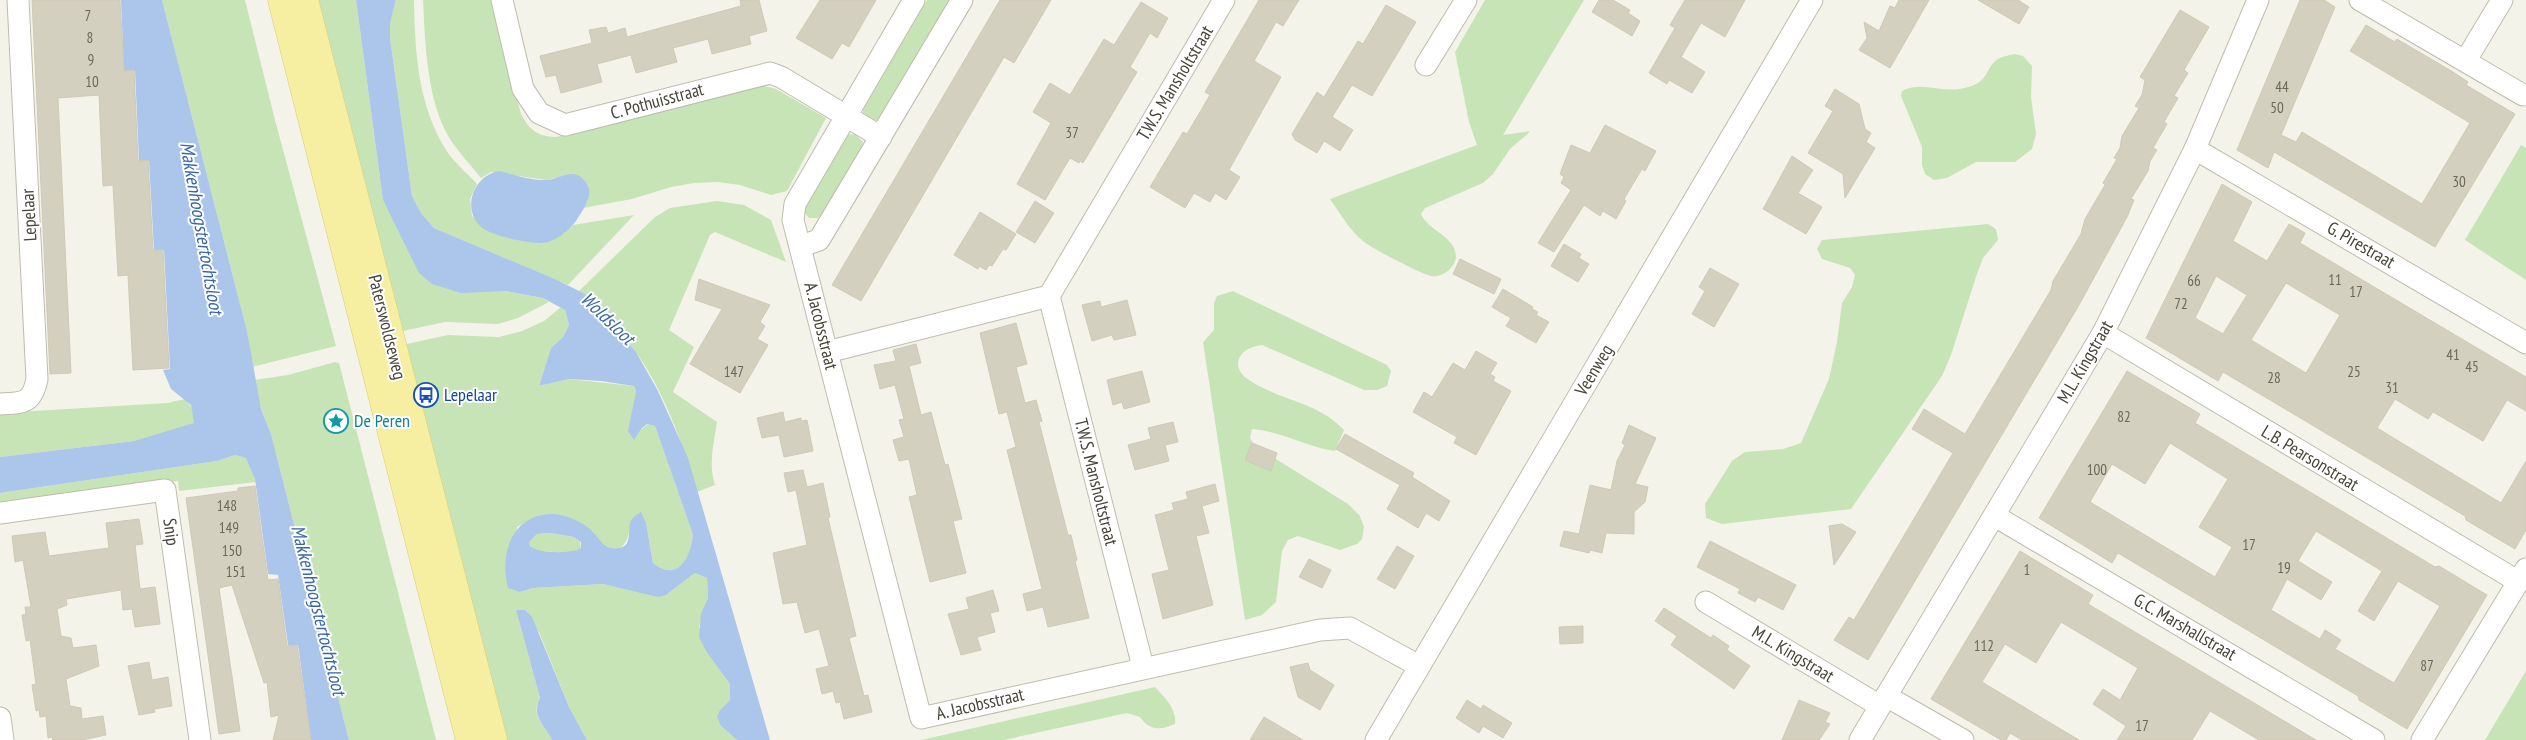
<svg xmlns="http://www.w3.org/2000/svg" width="2526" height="740" font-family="'PT Sans Narrow',sans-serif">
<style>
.green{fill:#c7e4b7}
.water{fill:#acc5eb;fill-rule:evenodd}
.building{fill:#d4d0c0;stroke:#cfcab4;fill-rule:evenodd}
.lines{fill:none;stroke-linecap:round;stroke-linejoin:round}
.minor-casing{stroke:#bfbcad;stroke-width:23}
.major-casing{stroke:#dacf72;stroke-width:29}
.minor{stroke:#fff;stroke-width:21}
.major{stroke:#f6eea1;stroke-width:28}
.labels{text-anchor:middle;stroke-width:4;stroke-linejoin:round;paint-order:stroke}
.number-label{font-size:15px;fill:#6a675b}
.street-label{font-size:18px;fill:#474439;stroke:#fff}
.transit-label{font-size:18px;fill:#164399;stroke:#fff;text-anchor:start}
.culture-label{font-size:18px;fill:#0d838f;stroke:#fff;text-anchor:start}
.water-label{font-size:19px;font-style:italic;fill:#3a66ab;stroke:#fff}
</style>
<rect width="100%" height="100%" fill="#f4f3ea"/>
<g class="green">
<path d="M162,0H245L275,120L336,346L252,367L247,331Z"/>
<path d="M312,0H356L383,200L399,228L484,291H506L543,298L549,302L518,318L498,324L445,322L398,332Z"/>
<path d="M396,0H414C415,54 418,107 448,153C456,164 468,174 477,184L470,199L472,216L498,234L524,241L544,243L573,225L634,215L568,285L434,228L421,213L412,196L390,38V24Z"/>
<path d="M423,0H491L521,114C530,131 538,136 556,137L761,85L776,89L826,118L787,191L771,195L740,185L718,182L694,183L671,187L632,199L583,208L588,201L573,174L546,180L491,172L481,178C471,165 459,153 450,139C427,102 425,43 423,0Z"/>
<path d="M927,0H951L881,119L871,122L863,115V110Z"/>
<path d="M1485,0H1584L1503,135L1531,131L1510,149L1493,174L1483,183L1425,208L1421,214C1428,231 1456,236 1456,257C1455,268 1442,278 1431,276C1421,274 1371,248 1363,241C1350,231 1340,213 1330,199L1477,145L1469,122L1455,52Z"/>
<path d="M2015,54L2023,56L2032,66L2031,97L2036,134L2032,149L2015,162H1976L1947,178L1934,180L1925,174L1922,165V147L1901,96L1902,91C1919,81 1941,92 1959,89C1993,84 1983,66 2000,58C2004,56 2010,55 2015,54Z"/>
<path d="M855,134L863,142L860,151L827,208L818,218H809L805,213L804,207L846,135Z"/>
<path d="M2521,145L2526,148V280L2465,240Z"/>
<path d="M717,201L744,205L771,220L786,262L715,232L710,235L669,330L694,347L673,392L717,422C714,443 708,464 715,485L697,492C684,446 663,389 635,351C620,332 603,314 587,295L579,291L655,217L670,208Z"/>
<path d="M1988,224L1996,229L1998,240L1983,258L1976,277L1951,355L1942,376L1851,509L1722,524L1706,518L1705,504L1732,461L1745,452L1783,449L1801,443L1829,379L1837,342L1842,303L1852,287L1855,275L1850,268L1822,259L1817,249L1822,240Z"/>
<path d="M1233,291L1387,365L1391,371L1387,386L1377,390H1364L1262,345C1236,348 1229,369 1252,382C1281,400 1320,403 1344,430L1335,451C1306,447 1281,431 1252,429L1250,438L1255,446L1348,504L1360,516L1364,527L1362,539L1357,544L1340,550L1298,536L1288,540L1282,551L1276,602L1262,615L1245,620L1203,342L1214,330V303L1217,296Z"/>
<path d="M561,307L565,310L569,325L563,337L551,348L539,386L569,379L634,386L636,391L629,431L642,429L648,424L655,426L693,535C690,557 680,583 653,563L646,523L630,526C629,542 618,560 602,544C598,540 596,535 592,531C588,527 559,515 553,515C540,514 528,521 517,527L520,592L533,588L603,584L648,594L666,595L695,573L707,578L708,598L699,627L719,668L730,684V700L720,710L721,726L737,740H587L569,707L539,632L516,610L540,698C530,716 544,724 552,740H503L402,345L448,335L499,337L522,331L544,321Z"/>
<path d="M335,362L339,363L436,740H349L271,434L261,409L254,380L288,375Z"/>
<path d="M185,399C192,406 195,412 194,423L187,427L134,441L0,457V413L167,403Z"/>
<path d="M235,455L246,458L253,470L256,482L179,491L178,481L0,505V493L217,461Z"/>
<path d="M550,533L574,537L580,541L581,549L574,553L538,551L532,549L529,545L530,541L537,534Z"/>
<path d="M2526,671V740H2485Z"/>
<path d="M1155,687C1165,698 1177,709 1175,724C1160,731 1149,730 1140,717L1127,713L1004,740H921Z"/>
</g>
<g class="water">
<path d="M121,0H162L247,331L261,409L271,434L349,740H311L298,645H288L278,575L268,574L255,479L246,458L235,455L217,461L0,493V457L134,441L194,423L191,405L171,389L163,370L170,369L164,250H154L149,161H139L135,71H124Z"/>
<path d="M356,0H396L390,24V38L412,196L421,213L434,228L557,280L587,295L636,352L658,391L688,458L770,740H737L721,726L717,717L720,710L730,700V684L706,651L699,637L701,614L708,598L707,578L695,573L666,595L658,597L603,584L533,588L520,592L508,588C499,554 512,513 554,514C567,515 583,522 592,531C601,540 604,551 619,548C634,546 626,528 632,519C634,516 638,514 641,512L646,523L653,563C679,583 690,557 693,535L655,426L647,424L641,429L634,440L628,431L636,391L634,386L601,381L569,379L539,386L551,348L563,337L569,325L565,310L543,298L506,291L461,293L432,284L419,273L383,200ZM550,533L574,537L581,542V548C572,554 536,554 529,545L530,541L537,534Z"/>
<path d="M500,171C515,175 529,180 545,180C554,180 565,173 574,174C579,175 581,177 584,180C597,193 583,209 576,221C569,230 554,243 542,243C526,243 491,236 480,226C461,207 475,174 500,171Z"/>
<path d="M516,610H525L532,617L569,707L587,740H552C544,724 531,716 540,698Z"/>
</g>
<g class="building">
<path d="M32,0H120L124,71L134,70L138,161L148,160L153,250H163L169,368L133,370L128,275L118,276L113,185L103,186L99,95L58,98L71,373L50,374Z"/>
<path d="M740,0H759L767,31L749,36L751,44L712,54L708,39L673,48L677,62L636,73L631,55L597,64L602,82L561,93L556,75L546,77L540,56L592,43L589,30L606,27L608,33L625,28L627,37L741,6Z"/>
<path d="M820,0H876L849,47L842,43L832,59L796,38Z"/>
<path d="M1000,0H1051L1014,63L1004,57L861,301L832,285Z"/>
<path d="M1259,0H1299L1283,26L1276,22L1254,61L1281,77L1229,170L1240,177L1226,200L1215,193L1210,202L1194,193L1185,208L1150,187L1183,132L1187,134L1210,95L1205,92Z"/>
<path d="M1599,0H1613L1630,10L1628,13L1640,21L1632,36L1592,12Z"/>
<path d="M1685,0H1745L1725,37L1701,23L1681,57L1705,72L1692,93L1669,80L1667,84L1649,73L1675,28L1670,25Z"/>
<path d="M1899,0H1929L1890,68L1859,50L1867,38L1864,22L1879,31L1890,6L1895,8Z"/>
<path d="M1978,0H2018L2029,7L2019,24Z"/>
<path d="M2300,0H2324L2335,7L2281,135L2296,142L2302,132L2422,204L2470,123L2350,51L2366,25L2395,42L2397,39L2453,72L2468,82L2466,85L2515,114L2435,247L2274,152L2268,168L2237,150Z"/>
<path d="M1141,2L1168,18L1157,38L1150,33L1130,67L1137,72L1083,163L1080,161L1079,163L1070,158L1045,200L1017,184L1051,123L1033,112L1050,83L1070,95L1104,39L1114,45Z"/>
<path d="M1386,5L1416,22L1372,96L1352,85L1332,117L1353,130L1340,151L1324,141L1317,153L1295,140L1292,134L1317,92L1324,97L1358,41L1363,44Z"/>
<path d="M2180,10L2209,27L2184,70L2188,73L2174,96L2178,98L2164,122L2167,124L2153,148L2157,150L2150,161L2148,171L2131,199L2134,200L2127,217L2079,305L1868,660L1834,640L1849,617L1854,620L1953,453L1912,429L1924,409L1965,434L2051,290L2053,281L2081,234L2085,219L2105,185L2103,183L2117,159L2114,158L2120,148L2122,136L2139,108L2135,106L2142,95L2145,80L2140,77Z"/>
<path d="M1835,89L1859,104L1865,129L1871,133L1866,142L1875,148L1845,198L1843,174L1808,153L1833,111L1825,106Z"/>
<path d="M1605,125L1656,151L1645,171L1642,169L1624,199L1626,201L1616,219L1603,211L1600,216L1584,205L1554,252L1538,243L1571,190L1561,183L1564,177L1560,174L1571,145L1590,153Z"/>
<path d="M1792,156L1813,170L1798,193L1822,207L1806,234L1763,209Z"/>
<path d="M2222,184L2252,202L2233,241L2267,261L2289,224L2305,233L2300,243L2526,377V411L2507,400L2483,441L2433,412L2428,419L2395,399L2377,428L2501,503L2526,461V530L2515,549L2466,520L2465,516L2223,372L2218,381L2146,338ZM2216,276L2247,295L2223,334L2195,318ZM2286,283L2340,315L2306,373L2251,340Z"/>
<path d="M1035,201L1054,213L1035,243L1016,232Z"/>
<path d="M980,212L1016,234L1006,250L1003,249L992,266L989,265L986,270L979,266L978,269L954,255Z"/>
<path d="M1564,244L1581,254L1579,258L1589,264L1578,282L1551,266Z"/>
<path d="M1460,259L1501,279L1494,294L1453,274Z"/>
<path d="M1710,268L1739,284L1714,327L1692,314L1705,291L1699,287Z"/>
<path d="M699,279L770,305L760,322L765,326L757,339L768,345L740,393L690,364L722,309L695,300Z"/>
<path d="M1503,289L1533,307L1532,309L1538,312L1536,315L1549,322L1536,343L1506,326L1511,318L1492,307Z"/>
<path d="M1127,300L1136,335L1114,340L1112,335L1092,341L1082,305L1100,301L1101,307Z"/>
<path d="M1016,323L1027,364L1016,367L1025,403L1036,400L1042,421L1039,422L1068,535H1071L1077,560L1075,561L1089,618L1048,627L1043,607L1027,611L1023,594L1042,589L1007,450L1016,447L1007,412L999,414L980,333Z"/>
<path d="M916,344L921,363L909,366L921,415L931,412L945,465L948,464L962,519L953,521L966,573L930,582L909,497L917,495L909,459L899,461L893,440L904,437L899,420L904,419L895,385L880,389L874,365L896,361L893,350Z"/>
<path d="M1476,351L1497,363L1490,374L1495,377L1493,381L1511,391L1476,455L1454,443L1457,437L1413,412L1424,392L1432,397L1453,363L1465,370Z"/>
<path d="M1142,371L1150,402L1124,409L1122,402L1113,405L1107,380Z"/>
<path d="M2127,371L2200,414L2195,423L2435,567L2439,566L2487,595L2407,729L2359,700L2358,696L2118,553L2112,563L2039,518ZM2170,443L2228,479L2199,527L2232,547L2215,577L2090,502L2112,464L2145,484ZM2316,531L2382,571L2358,611L2374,621L2398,581L2440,606L2394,683L2335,649L2341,640L2325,630L2320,639L2271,610L2287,579L2321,600L2332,582L2298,561Z"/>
<path d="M783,412L785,422L801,418V421L807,420L813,451L784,457L779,435L762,438L757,418Z"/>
<path d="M1173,422L1178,442L1165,445L1169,461L1135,470L1128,445L1151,439L1148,428Z"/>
<path d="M1629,425L1656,438L1635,484L1648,487L1645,502L1634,512V534L1606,533L1602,553L1590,550L1589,553L1560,546L1564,531L1579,534L1590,485L1611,490L1617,461L1625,445L1622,443Z"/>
<path d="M1345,434L1414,473L1412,477L1450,501L1439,521L1426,513L1418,528L1387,509L1400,485L1336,449Z"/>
<path d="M1252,443L1277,453L1271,471L1245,460Z"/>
<path d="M803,470L807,487L823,483L830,517L828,518L856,636L849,638L864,696L868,695L872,712L844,719L840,702L836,703L833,691L822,694L816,669L829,666L819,629L805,633L797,602L783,604L773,553L807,545L796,490L788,492L784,473Z"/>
<path d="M1215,484L1219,501L1202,506L1209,533L1196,536L1213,605L1163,619L1152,574L1169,570L1155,515L1174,510L1172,503L1188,499L1186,492Z"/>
<path d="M255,486L268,580L278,579L287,646L297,645L311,740H273L279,715L271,717L267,682L264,683L232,585L219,588L240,731L219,734L186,498L238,491V488Z"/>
<path d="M139,519L143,544L135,545L140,589L155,587L160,624L135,627L132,609L123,610L121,590L66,599L67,605L57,609L61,636L71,638L73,648L96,645L99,666L66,679L70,706L81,708L82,719L103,716L106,735L82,740H53L52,737L48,738L46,716L40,717L39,710L36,711L32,685L36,684L31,647L30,640L26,641L22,615L26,614L25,607H31L23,560L15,562L12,536L45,532L49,556L109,548L106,523Z"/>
<path d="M1842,524L1856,532L1834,565L1829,526Z"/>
<path d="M1710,541L1796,585L1783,610L1758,597L1755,602L1738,593L1740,589L1697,567Z"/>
<path d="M1397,546L1414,556L1395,589L1377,579Z"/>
<path d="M2020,551L2093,595L2088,604L2316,740H2259L2210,711L2192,740H2117L2126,726L2093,704L2103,689L2120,700L2138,668L2061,622L2036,663L2005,644L1982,682L2079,740H2022L2010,733L2006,740H2001L1931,699Z"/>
<path d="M1309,559L1331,570L1322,588L1299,577Z"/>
<path d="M993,590L999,611L990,613L995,632L977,637L981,650L961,655L948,614L969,609L966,598Z"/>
<path d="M1664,608L1711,638L1713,635L1729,646L1727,650L1750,666L1734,689L1671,645L1677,636L1655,621Z"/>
<path d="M1583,626V643L1560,644L1559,627Z"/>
<path d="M149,662L152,680L168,677L172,706L154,709L155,712L139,715L128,666Z"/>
<path d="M1308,663L1310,670L1334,685L1320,710L1298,697L1290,667Z"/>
<path d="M1467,700L1481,709L1483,705L1512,723L1503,738L1483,726L1479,733L1456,718Z"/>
<path d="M1799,700L1830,713L1825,722L1830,724L1819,740H1782Z"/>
<path d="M1264,717L1303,740H1250Z"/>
</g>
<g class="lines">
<defs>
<g id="minor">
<path d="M502,0L523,89L539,113L565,125L770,73L781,77L881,137"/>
<path d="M914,0L795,204L793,220L921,718L1320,630L1350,628L1419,666"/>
<path d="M2360,0L2523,95"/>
<path d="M2466,60L2502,0"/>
<path d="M1426,65L1466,0"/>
<path d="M2195,149L2526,343"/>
<path d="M801,246L819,240L962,0"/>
<path d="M2103,333L2519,582"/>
<path d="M827,352L1049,296"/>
<path d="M0,404C23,403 32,404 37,379L18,0"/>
<path d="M0,513L165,490L200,740"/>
<path d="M1995,516L2374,740"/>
<path d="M1706,602L1880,706"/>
<path d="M1143,667L1049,296L1224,0"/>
<path d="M1886,696L1963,740"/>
<path d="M0,718L3,740"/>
<path d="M1376,740L1812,0"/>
<path d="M1860,740L2103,333L2195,149L2258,0"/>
<path d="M2422,740L2526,569"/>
</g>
<g id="major">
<path d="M282,0L470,740"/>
<path d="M304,0L493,740"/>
</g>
</defs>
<use href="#minor" class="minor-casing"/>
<use href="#major" class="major-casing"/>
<use href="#minor" class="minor"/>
<use href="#major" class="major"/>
</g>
<defs>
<symbol id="bus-ring" viewBox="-11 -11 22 22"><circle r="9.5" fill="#fff" stroke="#1a4fb4" stroke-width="1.5"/><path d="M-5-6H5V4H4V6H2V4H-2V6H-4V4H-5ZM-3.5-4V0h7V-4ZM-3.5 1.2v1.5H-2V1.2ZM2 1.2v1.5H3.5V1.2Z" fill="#1a4fb4"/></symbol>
<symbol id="sight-ring" viewBox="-11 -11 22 22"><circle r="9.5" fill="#fff" stroke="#0f9aa8" stroke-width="1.5"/><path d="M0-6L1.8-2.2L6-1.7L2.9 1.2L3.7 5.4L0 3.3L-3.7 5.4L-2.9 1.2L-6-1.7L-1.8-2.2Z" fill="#0f9aa8"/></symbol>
</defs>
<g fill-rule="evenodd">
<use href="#bus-ring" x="412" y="381" width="28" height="28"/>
<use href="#sight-ring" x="322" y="407" width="28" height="28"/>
</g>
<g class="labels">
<g class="number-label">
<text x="88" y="21">7</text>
<text x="90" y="43">8</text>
<text x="91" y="65">9</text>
<text x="92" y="87">10</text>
<text x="2282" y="92">44</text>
<text x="2277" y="113">50</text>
<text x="1072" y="138">37</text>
<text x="2459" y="187">30</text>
<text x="2335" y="285">11</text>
<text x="2194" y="286">66</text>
<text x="2356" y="297">17</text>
<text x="2181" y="309">72</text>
<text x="2453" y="360">41</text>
<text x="2472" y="372">45</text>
<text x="734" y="377">147</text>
<text x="2354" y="377">25</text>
<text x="2274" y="383">28</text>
<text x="2392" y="393">31</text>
<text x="2124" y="422">82</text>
<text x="2097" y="475">100</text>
<text x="227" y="511">148</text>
<text x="229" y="533">149</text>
<text x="2249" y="550">17</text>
<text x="232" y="556">150</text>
<text x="2284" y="573">19</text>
<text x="2027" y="575">1</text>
<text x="236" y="577">151</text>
<text x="1984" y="651">112</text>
<text x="2427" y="671">87</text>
<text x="2142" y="731">17</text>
</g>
<g class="street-label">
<text transform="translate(1175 83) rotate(-59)" y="6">T.W.S. Mansholtstraat</text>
<text transform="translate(657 101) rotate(-15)" y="6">C. Pothuisstraat</text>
<text transform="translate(29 215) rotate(-93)" y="6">Lepelaar</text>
<text transform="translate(2361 245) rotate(30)" y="6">G. Pirestraat</text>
<text transform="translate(821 326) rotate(76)" y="6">A. Jacobsstraat</text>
<text transform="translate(387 327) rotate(76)" y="6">Paterswoldseweg</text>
<text transform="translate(2085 362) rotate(-60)" y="6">M.L. Kingstraat</text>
<text transform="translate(1594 370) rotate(-59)" y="6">Veenweg</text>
<text transform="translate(2310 458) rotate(31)" y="6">L.B. Pearsonstraat</text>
<text transform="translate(1096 482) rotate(76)" y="6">T.W.S. Mansholtstraat</text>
<text transform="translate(171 532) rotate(82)" y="6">Snip</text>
<text transform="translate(2185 627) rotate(30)" y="6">G.C. Marshallstraat</text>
<text transform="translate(1793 654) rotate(31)" y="6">M.L. Kingstraat</text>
<text transform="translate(980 704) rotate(-13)" y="6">A. Jacobsstraat</text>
</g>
<g class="transit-label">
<text x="444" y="401">Lepelaar</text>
</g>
<g class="culture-label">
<text x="354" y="427">De Peren</text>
</g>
<g class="water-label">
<text transform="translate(202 228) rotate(80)" y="7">Makkenhoogstertochtsloot</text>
<text transform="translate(608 318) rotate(44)" y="7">Woldsloot</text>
<text transform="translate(319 610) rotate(76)" y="7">Makkenhoogstertochtsloot</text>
</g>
</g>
</svg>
